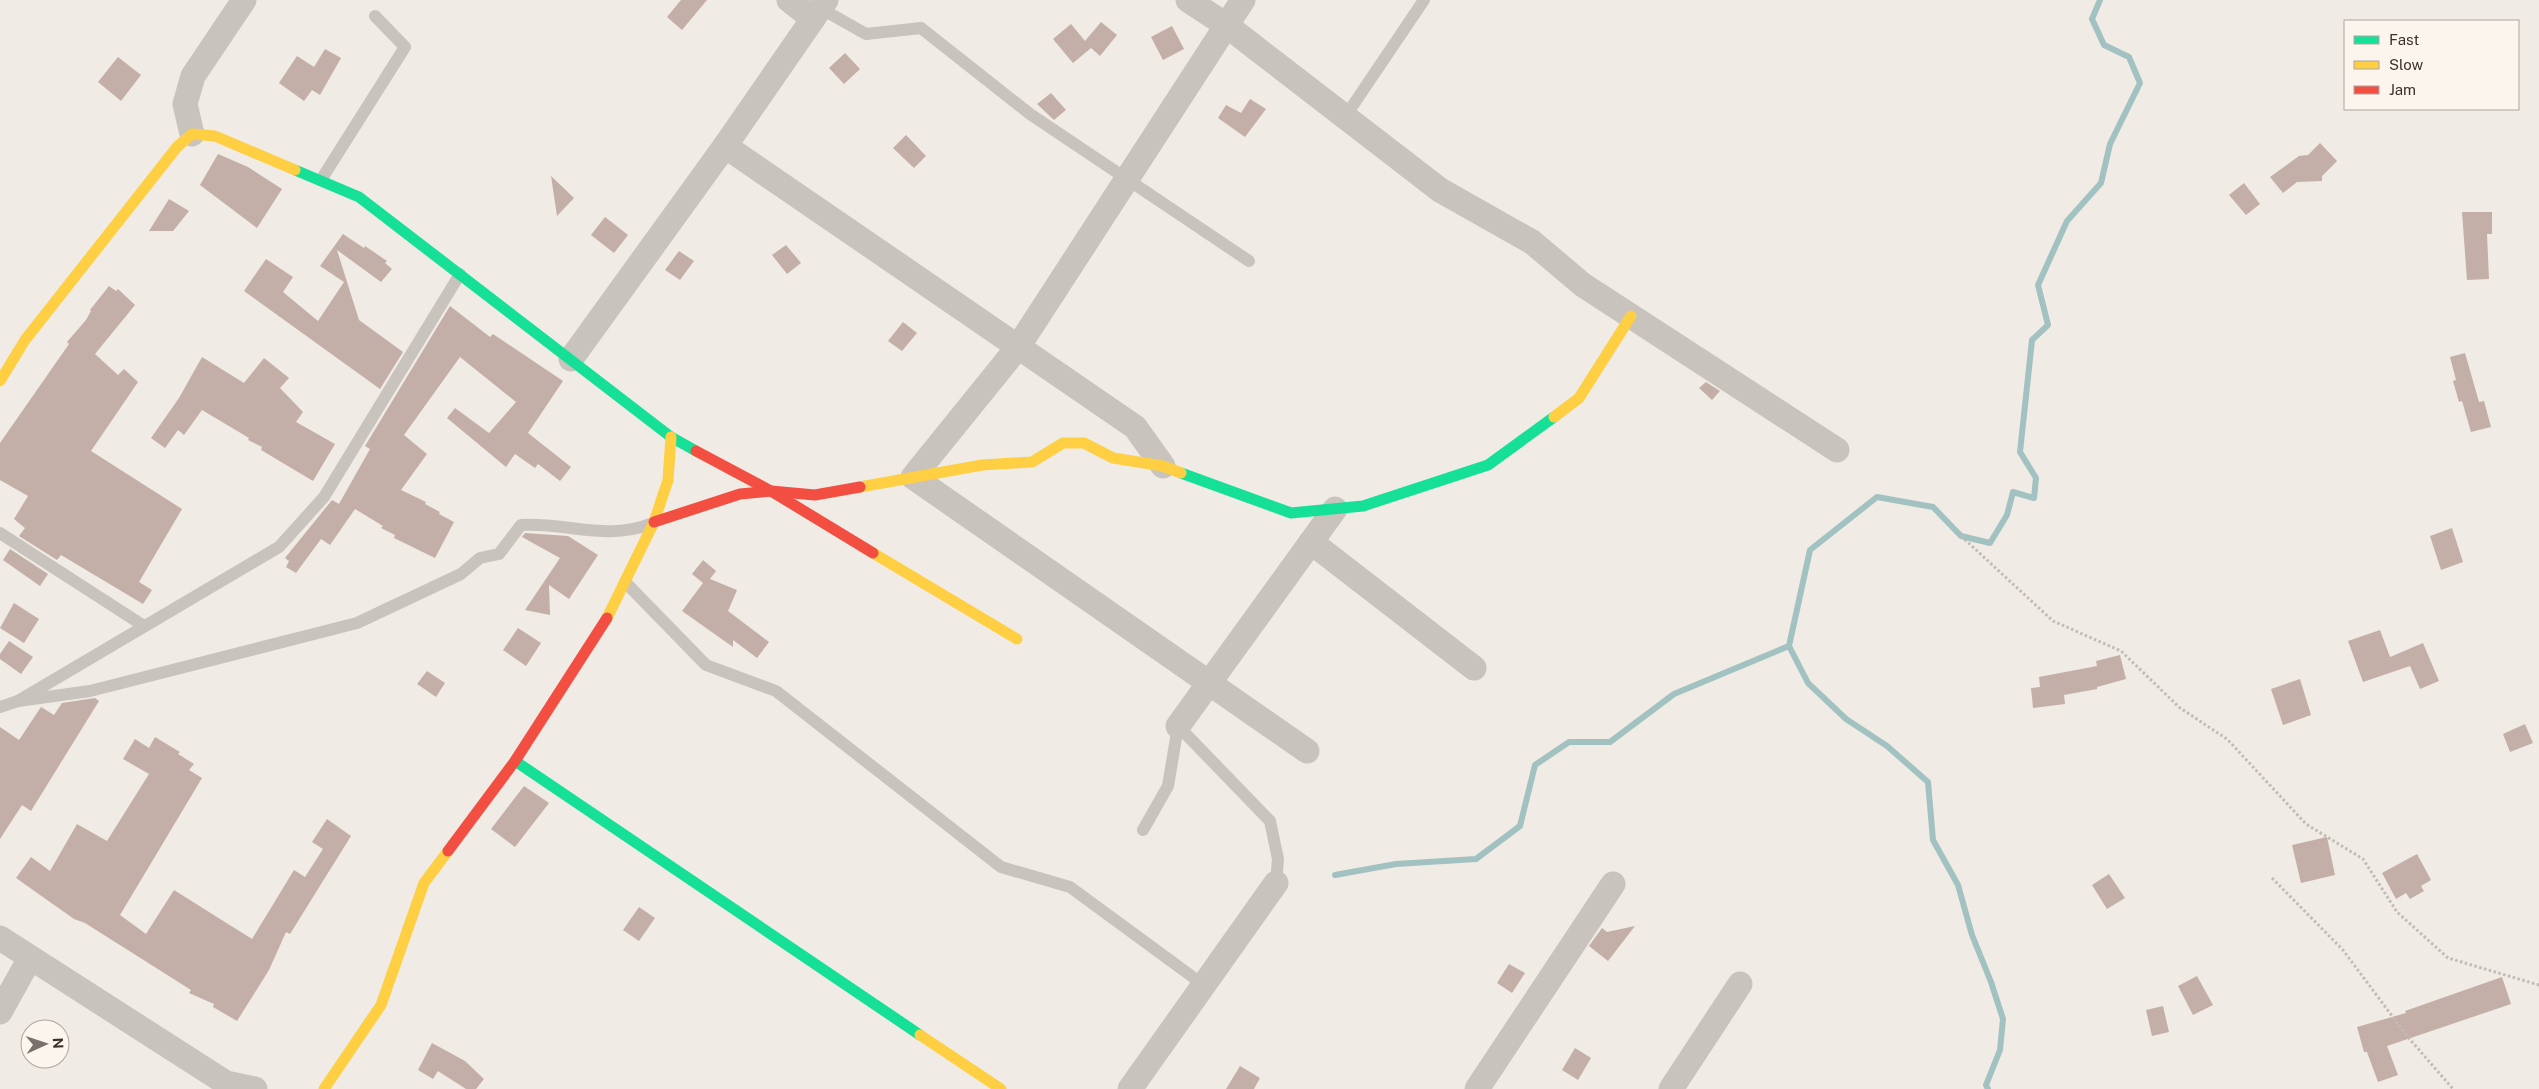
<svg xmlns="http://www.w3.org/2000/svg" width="2539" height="1089" font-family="'Public Sans',sans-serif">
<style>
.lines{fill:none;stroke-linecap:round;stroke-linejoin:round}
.stream{stroke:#a1c2c1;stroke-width:6}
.building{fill:#c3afa7}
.path{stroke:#c2bbb6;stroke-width:3;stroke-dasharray:2.5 2.5;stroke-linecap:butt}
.lane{stroke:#c9c3be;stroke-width:12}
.street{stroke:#c9c3be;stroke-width:25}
.fast{stroke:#16e098;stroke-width:11}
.slow{stroke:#ffcf43;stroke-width:11}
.jam{stroke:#f24e42;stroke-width:11}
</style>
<rect width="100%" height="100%" fill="#f0ebe5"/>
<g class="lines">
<g class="stream">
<path d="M1335,875L1396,864L1476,859L1520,826L1535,765L1569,742H1610L1674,694L1789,646"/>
<path d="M1988,1089L1986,1085L2000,1050L2003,1019L1991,982L1972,935L1958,885L1933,840L1928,782L1887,746L1846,719L1808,683L1789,646L1810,550L1877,497L1933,507L1961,536L1990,543L2007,515L2013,492L2034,498L2036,478L2020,452L2032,340L2048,325L2038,285L2067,221L2101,183L2110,144L2140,83L2129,57L2104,45L2092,19L2100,0"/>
</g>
</g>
<g class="building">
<path d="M681,0H707L682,30L667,17Z"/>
<path d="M1101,22L1117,35L1100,56L1090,47L1091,48L1073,63L1053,39L1071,24L1085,41Z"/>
<path d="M1172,26L1184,49L1163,60L1151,37Z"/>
<path d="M325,49L341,58L320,95L312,90L304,101L279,83L297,56L314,67Z"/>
<path d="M845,53L860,69L844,84L829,68Z"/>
<path d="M118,57L141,75L121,101L98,82Z"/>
<path d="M1051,93L1066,110L1054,120L1037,104Z"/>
<path d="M1250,99L1266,109L1245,137L1218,118L1226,105L1241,113Z"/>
<path d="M906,135L926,156L914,168L893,148Z"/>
<path d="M2320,143L2337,161L2322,176V181L2297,182L2283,193L2270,177L2299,156L2308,155Z"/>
<path d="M218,154L248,167L282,189L257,228L200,185Z"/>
<path d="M551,176L574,198L557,216Z"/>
<path d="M2244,183L2260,204L2246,215L2229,195Z"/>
<path d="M169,199L189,211L173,231H149Z"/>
<path d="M2462,212H2492V234H2487L2489,279L2467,280Z"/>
<path d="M605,217L628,235L614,253L591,235Z"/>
<path d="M343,234L364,248L365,246L387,261L385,263L392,269L381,282L337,250L359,320L403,352L380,389L244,291L266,259L293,277L283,292L318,321L344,282L320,266Z"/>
<path d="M786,245L801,263L787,274L772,255Z"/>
<path d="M679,251L694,261L680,280L665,270Z"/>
<path d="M109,286L116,291L118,289L135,305L95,354L118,375L124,369L138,382L91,451L182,509L139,582L152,590L143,604L61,555L57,560L19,536L25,528L14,519L28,496L0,480V443L69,344L67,342L86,320L91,311L90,310Z"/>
<path d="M450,306L490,337L493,334L563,381L528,433L571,467L560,481L538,464L535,468L515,454L506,467L447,418L455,408L489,433L516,402L460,357L404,435L427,454L401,490L426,502L425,504L440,512L439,514L454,522L435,558L394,538L395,535L381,528L383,526L355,509L330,545L321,539L296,573L286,567L289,561L285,558L332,500L339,504L370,449L365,446Z"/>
<path d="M903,322L917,333L902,351L888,341Z"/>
<path d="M2465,353L2479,402L2484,401L2491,427L2471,432L2462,401L2459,402L2453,381L2456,380L2450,357Z"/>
<path d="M202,357L244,383L264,358L289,378L280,388L303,412L296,422L335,444L313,481L261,450L262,447L248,440L249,438L202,410L184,435L178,430L165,448L151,438L179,398Z"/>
<path d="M1706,382L1720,391L1712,400L1699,388Z"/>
<path d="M2452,528L2463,562L2441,570L2430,536Z"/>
<path d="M525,533L568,536L598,555L569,599L549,585L550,615L525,610L560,558L522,537Z"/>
<path d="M10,549L48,574L40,586L3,560Z"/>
<path d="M703,560L716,571L710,579L737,590L728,611L769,642L757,658L733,640V647L682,611L703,583L692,574Z"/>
<path d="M14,603L39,619L24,643L0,628Z"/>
<path d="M518,628L541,643L526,666L503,650Z"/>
<path d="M2380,630L2390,657L2423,643L2439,681L2420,689L2410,666L2363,682L2348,641Z"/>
<path d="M9,641L33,657L21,674L0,659V654Z"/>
<path d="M2120,655L2126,679L2097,687V689L2064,695L2065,704L2033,708L2031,688L2040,687L2039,677L2097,666L2096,661Z"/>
<path d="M427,671L445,683L436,697L417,684Z"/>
<path d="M2300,679L2311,715L2283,725L2271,689Z"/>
<path d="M95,698L99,701L31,811L22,805L0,839V727L19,740L41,707L54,715L62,703Z"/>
<path d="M2525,724L2533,743L2510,752L2503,734Z"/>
<path d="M155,737L180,752L178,754L194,764L189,770L202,778L120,915L146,934L174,890L252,939L294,870L305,877L323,849L312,842L327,819L351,836L290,934L286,932L269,970L237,1021L213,1007L214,1004L189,993L191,990L85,923L74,919L16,878L31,857L50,871L77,824L107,841L149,774L123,759L135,739L149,748Z"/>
<path d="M524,786L549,803L515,847L491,829Z"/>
<path d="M2327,837L2335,875L2301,883L2292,845Z"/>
<path d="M2417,854L2431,880L2421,886L2424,891L2410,899L2406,893L2396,899L2382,873Z"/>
<path d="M2109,874L2125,898L2107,909L2092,885Z"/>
<path d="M639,907L655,918L639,941L623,930Z"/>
<path d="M1635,926L1608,961L1589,946L1602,928L1607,932Z"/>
<path d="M1509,964L1525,973L1512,993L1497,983Z"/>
<path d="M2197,976L2213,1005L2193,1015L2178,986Z"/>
<path d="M2502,977L2511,1004L2387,1046L2398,1075L2378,1082L2367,1052H2364L2357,1027L2406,1013L2405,1011Z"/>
<path d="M2163,1006L2169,1032L2152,1036L2146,1010Z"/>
<path d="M432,1043L465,1061L484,1079L476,1089H466L438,1071L433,1079L418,1070Z"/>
<path d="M1575,1048L1591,1058L1578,1080L1562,1070Z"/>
<path d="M1240,1066L1260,1078L1254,1089H1226Z"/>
</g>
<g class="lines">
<g class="path">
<path d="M1961,536L2053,621L2121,651L2180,708L2227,739L2306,824L2363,859L2397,912L2448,958L2539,985"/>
<path d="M2272,878L2343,950L2407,1036L2453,1089"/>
</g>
<g class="lane">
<path d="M820,8L866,34L921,28L1030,114L1249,261"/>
<path d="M1345,117L1424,0"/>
<path d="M321,180L405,47L375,16"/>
<path d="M0,533L144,626"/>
<path d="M625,582L706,665L776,691L1001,867L1070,887L1205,986"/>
<path d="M18,701L90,691L357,623L461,574L480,558L499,554L521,525C564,522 608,541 650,524"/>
<path d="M0,707L18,701L279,547L324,497L460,274"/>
<path d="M1178,726L1270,821L1278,859L1276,883"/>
<path d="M1143,830L1168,786L1178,726"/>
</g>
<g class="street">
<path d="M789,0L813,19"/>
<path d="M1188,0L1226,25L1440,190L1532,242L1583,285L1837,450"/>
<path d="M1243,0L1018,347L913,477L1307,751"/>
<path d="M192,134L185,104L193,76L244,0"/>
<path d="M725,146L1135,427L1163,466"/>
<path d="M571,359L725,146L826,0"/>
<path d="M1311,542L1474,668"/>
<path d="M1178,726L1335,509"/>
<path d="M0,938L226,1083L255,1089"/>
<path d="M0,1012L30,958"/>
<path d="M1130,1089L1276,883"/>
<path d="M1477,1089L1613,884"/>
<path d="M1671,1089L1740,984"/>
</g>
<g class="fast">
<path d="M295,170L359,197L671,437L696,451"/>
<path d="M1181,473L1291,513L1363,506L1488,465L1554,417"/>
<path d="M515,761L920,1035"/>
</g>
<g class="slow">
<path d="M0,381L25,340L177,147L192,134L215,136L295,170"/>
<path d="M1554,417L1579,398L1631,316"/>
<path d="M860,487L982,465L1032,462L1063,443H1084L1113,458L1163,466L1181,473"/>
<path d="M873,553L1017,639"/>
<path d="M607,618L654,522L668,480L671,437"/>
<path d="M920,1035L1001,1089"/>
<path d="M324,1089L381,1005L424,883L448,851"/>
</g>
<g class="jam">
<path d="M696,451L771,491L873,553"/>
<path d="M654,522L740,494L771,491L815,495L860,487"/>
<path d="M448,851L515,761L607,618"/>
</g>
</g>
<rect x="2344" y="20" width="175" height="90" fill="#fbf5ee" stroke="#aea6a0"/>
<rect x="2354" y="36" width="25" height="8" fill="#16e098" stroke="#aea6a0"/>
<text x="2389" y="45" font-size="15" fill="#3b302b">Fast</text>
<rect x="2354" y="61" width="25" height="8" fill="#ffcf43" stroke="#aea6a0"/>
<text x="2389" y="70" font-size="15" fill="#3b302b">Slow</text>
<rect x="2354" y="86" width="25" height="8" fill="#f24e42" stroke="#aea6a0"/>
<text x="2389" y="95" font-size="15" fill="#3b302b">Jam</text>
<g transform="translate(45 1044) rotate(87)"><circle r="24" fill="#fbf5ee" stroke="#aea6a0"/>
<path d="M0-4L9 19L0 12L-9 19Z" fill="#7a716c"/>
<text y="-8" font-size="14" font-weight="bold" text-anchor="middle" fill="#3b302b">N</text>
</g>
</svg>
